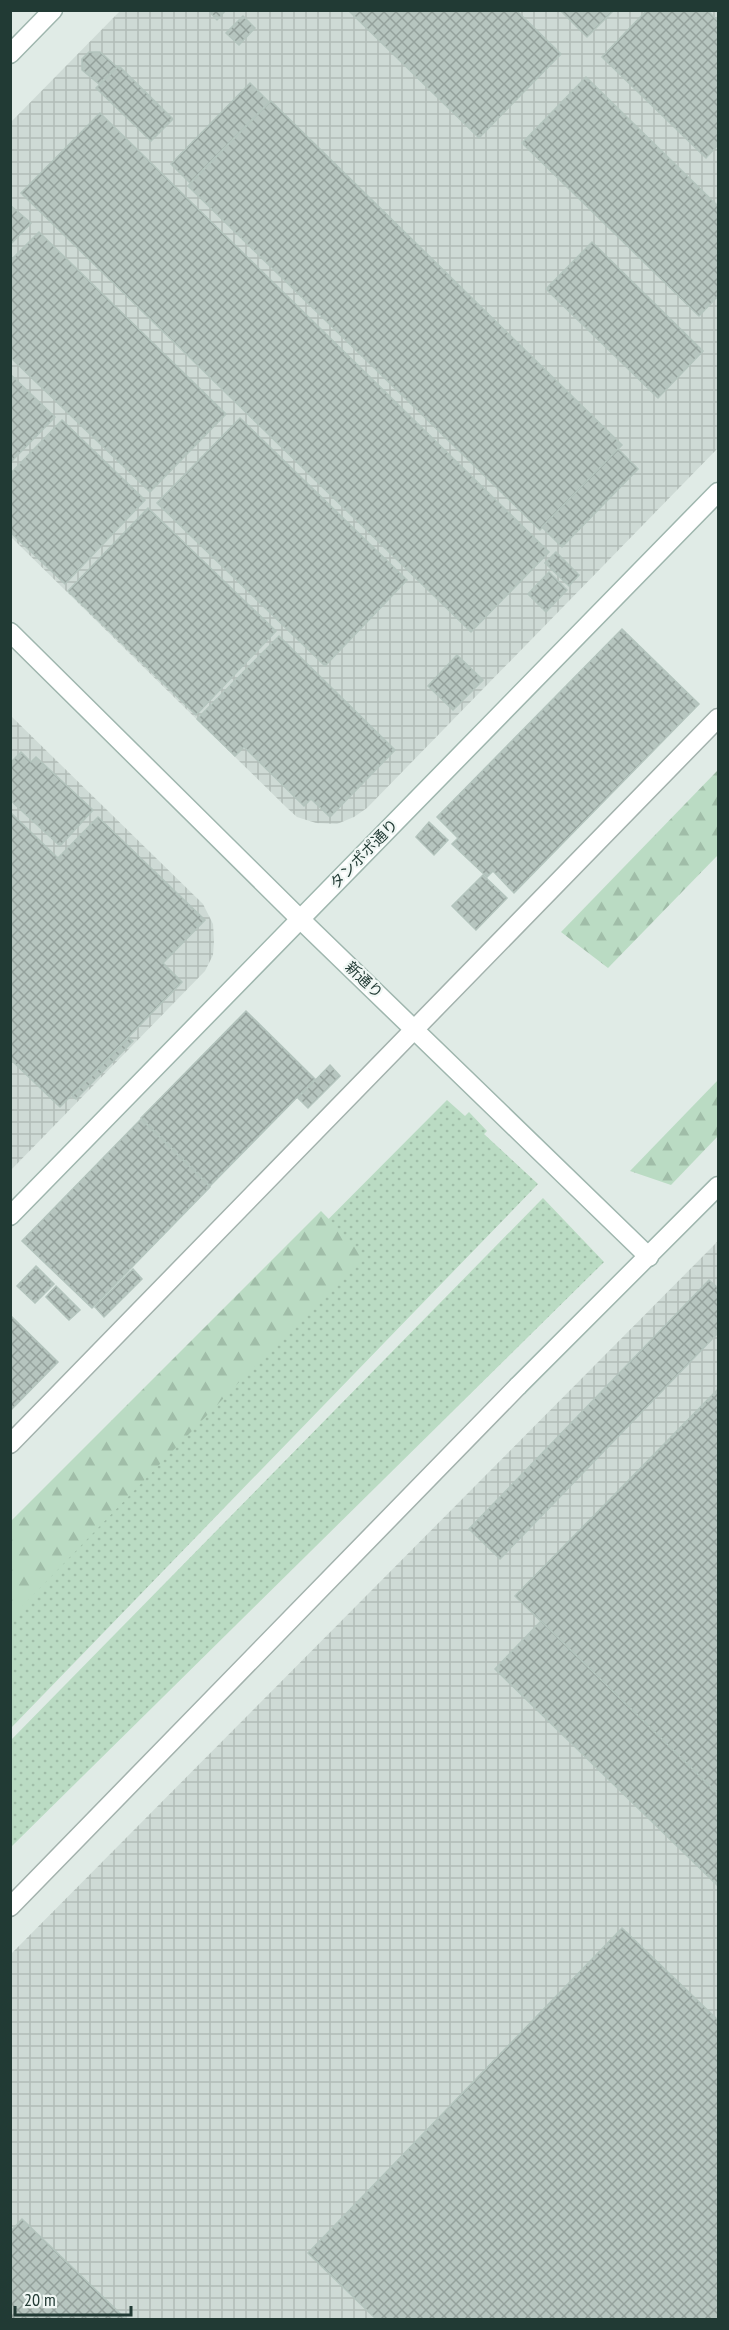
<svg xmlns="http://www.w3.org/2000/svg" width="729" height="2330" font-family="'PT Sans Narrow','Noto Sans JP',sans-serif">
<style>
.industrial{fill:url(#industrial-grid)}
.green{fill:url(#green-dots)}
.forest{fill:url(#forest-firs)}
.building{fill:url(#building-cross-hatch);stroke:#b3c4bd;stroke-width:1.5}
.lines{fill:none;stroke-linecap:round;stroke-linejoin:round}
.street-casing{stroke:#a3b2ad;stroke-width:21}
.secondary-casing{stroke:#9fb6ae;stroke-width:21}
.street{stroke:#fff;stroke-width:18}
.secondary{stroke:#fff;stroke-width:18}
.labels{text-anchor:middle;stroke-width:4.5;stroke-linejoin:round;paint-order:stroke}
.street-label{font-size:15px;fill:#213a34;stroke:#f0f7f4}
</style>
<defs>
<pattern id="industrial-grid" width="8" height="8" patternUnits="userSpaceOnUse" patternTransform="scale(1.5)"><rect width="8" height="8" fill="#cedad5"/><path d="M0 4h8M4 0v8" fill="none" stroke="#b1bcb7"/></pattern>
<pattern id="green-dots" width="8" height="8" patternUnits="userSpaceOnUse" patternTransform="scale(1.5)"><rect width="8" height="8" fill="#badbc3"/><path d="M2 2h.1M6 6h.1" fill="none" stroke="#a0bda8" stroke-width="1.8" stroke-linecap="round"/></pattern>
<pattern id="forest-firs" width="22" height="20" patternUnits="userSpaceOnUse" patternTransform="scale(1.5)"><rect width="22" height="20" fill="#badbc3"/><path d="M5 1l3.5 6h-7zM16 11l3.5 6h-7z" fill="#a0bda8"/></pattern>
<pattern id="building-cross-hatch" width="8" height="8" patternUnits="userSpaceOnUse" patternTransform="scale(1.5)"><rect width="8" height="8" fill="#b6c5bf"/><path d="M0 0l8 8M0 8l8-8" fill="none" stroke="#94a19c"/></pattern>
</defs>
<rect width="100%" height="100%" fill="#e0ebe6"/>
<g class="industrial">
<path d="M120,11H718V448L367,808L354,817L337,824L316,823L297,817L287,808L11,537L10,123Z"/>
<path d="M10,715L203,904L213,924L214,941L213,955L205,971L11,1170Z"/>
<path d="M718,1241V2319H11L10,1955Z"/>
</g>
<g class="green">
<path d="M447,1100L465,1116L469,1112L487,1131L484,1134L538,1184L11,1728V1538Z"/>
<path d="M543,1198L604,1262L11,1847V1740Z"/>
</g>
<g class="forest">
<path d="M718,770V855L608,968L561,932Z"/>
<path d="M718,1080V1136L671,1185L630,1171Z"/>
<path d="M321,1211L363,1254L11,1618V1521Z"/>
</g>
<g class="building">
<path d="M208,10H226L217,20Z"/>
<path d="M348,10H516L561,54L479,138Z"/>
<path d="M560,10H614L587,37Z"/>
<path d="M647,10H707L718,21V145L706,158L602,57Z"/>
<path d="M243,16L255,28L239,45L226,33Z"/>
<path d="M89,52H100L117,67L99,84L82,70V59Z"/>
<path d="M119,66L173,119L151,141L96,88Z"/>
<path d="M586,77L718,206V296L699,316L522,143Z"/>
<path d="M250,83L269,102L190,183L171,164Z"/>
<path d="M271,101L622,445L540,530L188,186Z"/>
<path d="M100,113L549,552L471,632L21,193Z"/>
<path d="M10,205L31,223L10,245Z"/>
<path d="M39,232L226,414L150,492L10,357V261Z"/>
<path d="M592,242L703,351L658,398L546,289Z"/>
<path d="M10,374L55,417L10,463Z"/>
<path d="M240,418L407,580L325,666L157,503Z"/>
<path d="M62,420L145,500L65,584L10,532V474Z"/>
<path d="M618,449L638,469L562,547L542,527Z"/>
<path d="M148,508L276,631L196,715L68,591Z"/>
<path d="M556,552L579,575L569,586L545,563Z"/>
<path d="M549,572L567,590L546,612L528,594Z"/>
<path d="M622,629L699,704L514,893L493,871L487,877L452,844L458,838L437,817Z"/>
<path d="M279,636L395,750L330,817L311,799L304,806L244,747L235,756L197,719Z"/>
<path d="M457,655L483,680L453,710L428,686Z"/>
<path d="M21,752L31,762L36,757L93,810L60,846L10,800V763Z"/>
<path d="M10,812L58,858L98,817L205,920L163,963L182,982L60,1107L10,1059Z"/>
<path d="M429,822L448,840L434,855L416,837Z"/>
<path d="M483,875L507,898L476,930L452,906Z"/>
<path d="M246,1011L315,1079L210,1186L141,1118Z"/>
<path d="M129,1038L133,1041L76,1099L72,1096Z"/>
<path d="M330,1065L340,1076L308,1108L298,1098Z"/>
<path d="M141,1119L210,1187L92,1308L22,1241Z"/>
<path d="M36,1266L54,1284L35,1303L17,1286Z"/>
<path d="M133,1269L142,1279L104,1317L95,1307Z"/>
<path d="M709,1280L718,1288V1333L500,1559L469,1529Z"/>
<path d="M56,1286L80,1310L69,1320L46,1297Z"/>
<path d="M10,1315L58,1362L10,1411Z"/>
<path d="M718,1389V1794L515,1596Z"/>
<path d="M541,1621L718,1794V1886L495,1669Z"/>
<path d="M622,1928L718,2020V2320H377L308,2253Z"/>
<path d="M22,2219L127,2320H10V2232Z"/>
</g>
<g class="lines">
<defs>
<g id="street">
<path d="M10,1444L718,718"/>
<path d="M10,1907L518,1386"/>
</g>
<g id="secondary">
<path d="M10,54L53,10"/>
<path d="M10,632L300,919L649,1257"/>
<path d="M10,1216L718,492"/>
<path d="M518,1386L718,1186"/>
</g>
</defs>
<use href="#street" class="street-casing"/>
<use href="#secondary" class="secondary-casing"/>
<use href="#street" class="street"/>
<use href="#secondary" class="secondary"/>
</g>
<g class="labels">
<g class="street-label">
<text transform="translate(364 854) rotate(-46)" y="5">タンポポ通り</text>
<text transform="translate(364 980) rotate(43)" y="5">新通り</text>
</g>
</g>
<rect width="729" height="2330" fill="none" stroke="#213a34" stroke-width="24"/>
<path d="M15 2306v9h116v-9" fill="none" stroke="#213a34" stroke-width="3"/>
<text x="24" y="2306" font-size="18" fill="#213a34" stroke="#f0f7f4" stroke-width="4.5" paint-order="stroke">20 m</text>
</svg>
